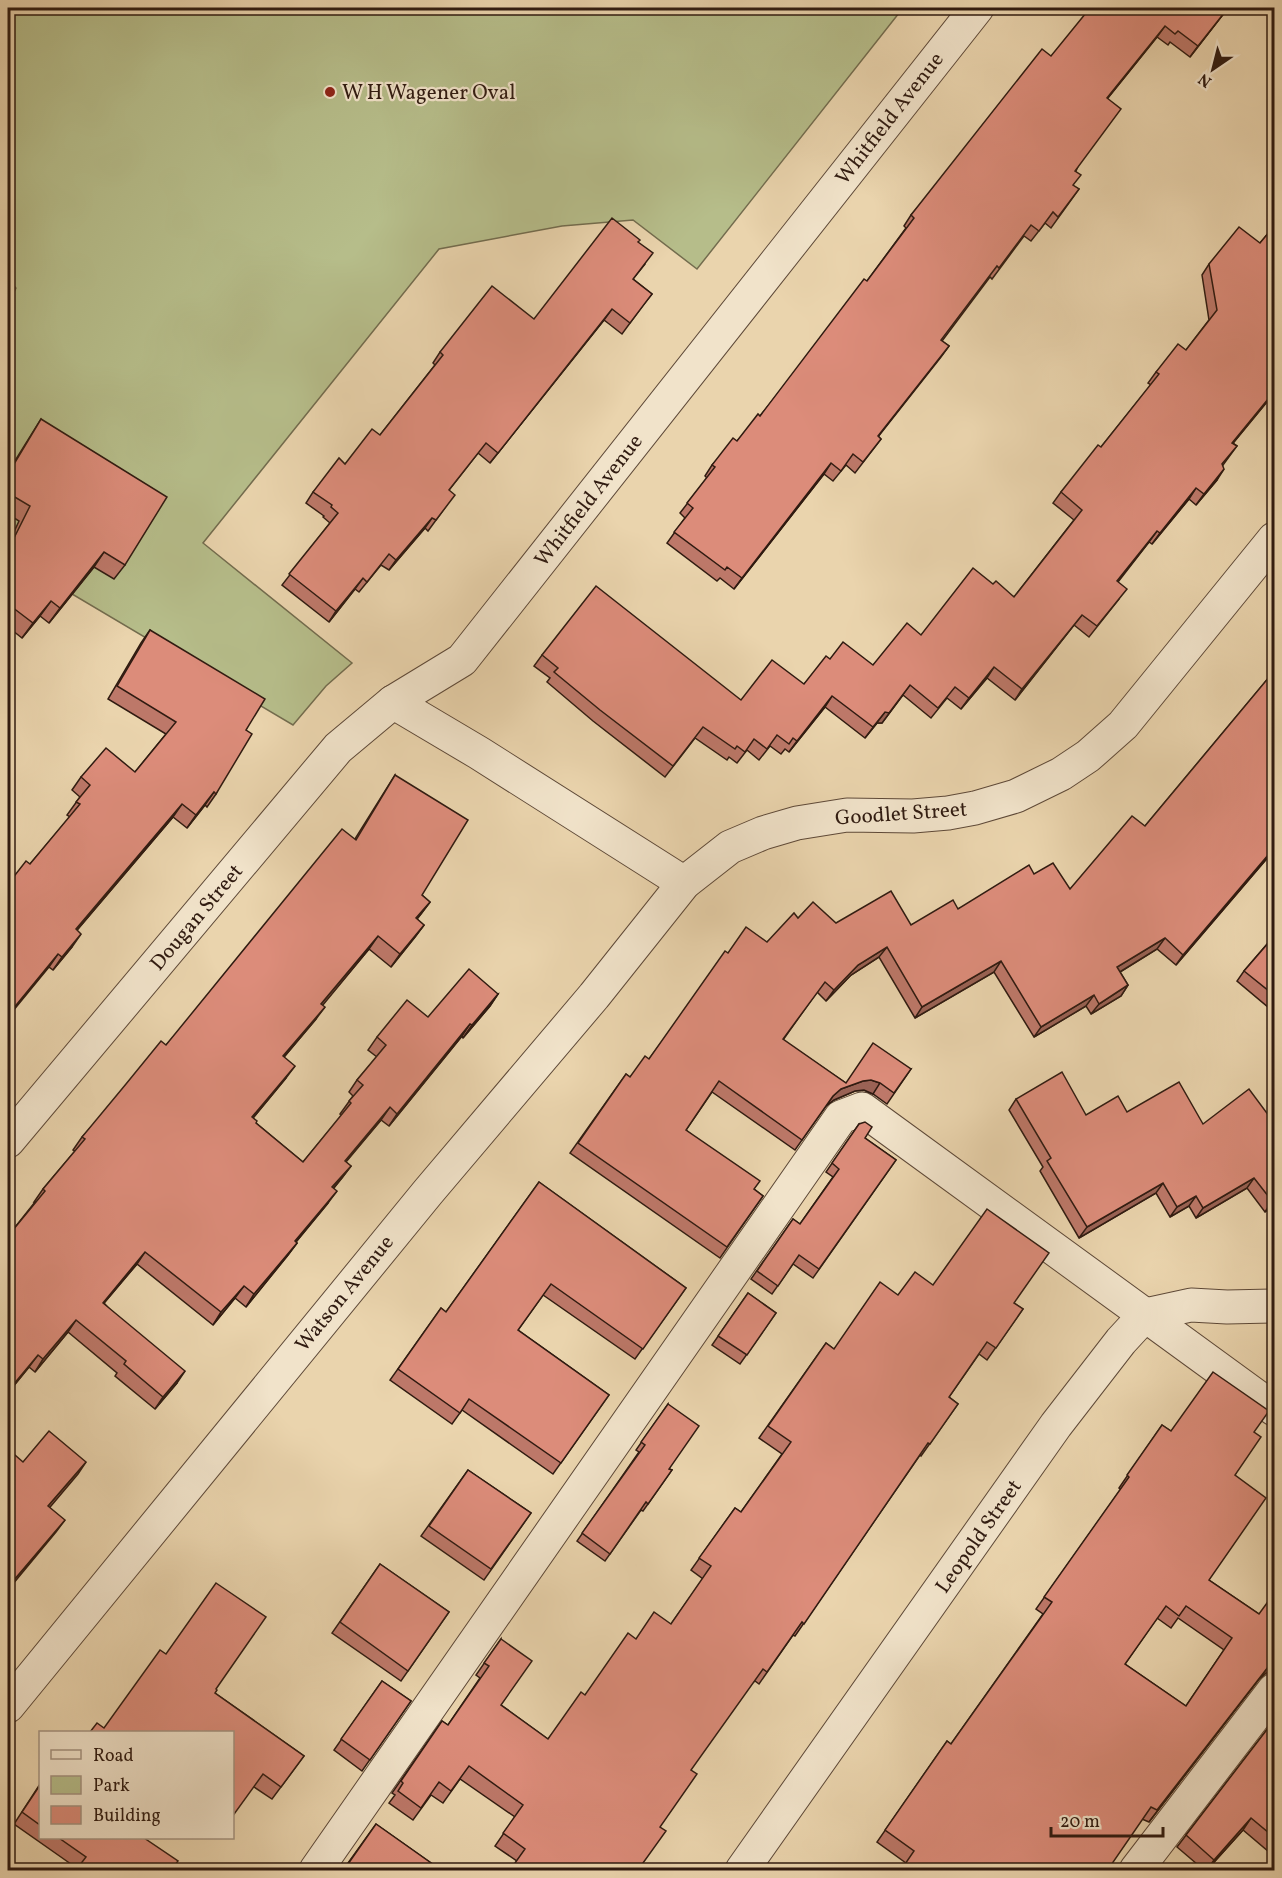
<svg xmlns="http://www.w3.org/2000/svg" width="1282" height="1878" font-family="Vollkorn,serif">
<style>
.green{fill:#b6bd8a;stroke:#736c4e;stroke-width:1.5}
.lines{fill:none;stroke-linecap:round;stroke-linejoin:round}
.minor-casing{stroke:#5e4938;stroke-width:35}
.minor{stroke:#f1e3ca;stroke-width:33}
.wall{fill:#bd7869;stroke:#301b11;stroke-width:1.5;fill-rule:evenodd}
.shaded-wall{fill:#9a6255;stroke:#301b11;stroke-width:1.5}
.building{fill:#dc8c7a;stroke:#301b11;stroke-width:1.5;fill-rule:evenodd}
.poi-dot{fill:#8f2418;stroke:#f1e3ca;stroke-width:2}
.labels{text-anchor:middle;stroke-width:4.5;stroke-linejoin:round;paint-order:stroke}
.poi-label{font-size:21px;fill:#301b11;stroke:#f1e3ca;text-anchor:start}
.street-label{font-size:21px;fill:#301b11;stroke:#f1e3ca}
</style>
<rect width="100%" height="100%" fill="#ead4ad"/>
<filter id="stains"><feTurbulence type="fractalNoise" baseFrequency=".00333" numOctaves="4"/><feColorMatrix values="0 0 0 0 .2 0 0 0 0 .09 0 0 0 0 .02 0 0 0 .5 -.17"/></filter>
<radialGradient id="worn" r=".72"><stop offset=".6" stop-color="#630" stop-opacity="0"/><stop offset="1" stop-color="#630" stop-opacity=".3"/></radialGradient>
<path class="green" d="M8,8H903L697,269L633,220L562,226L439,249L203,543L352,663L326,686L293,725L8,556V304L16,288L8,279Z"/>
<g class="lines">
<defs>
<g id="minor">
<path d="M684,883L479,753L393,702L462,660L977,8"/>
<path d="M8,1141L338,748L393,702"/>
<path d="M8,1706L428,1192L594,996L684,883L730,847L763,833L797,823L847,815L913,816L948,813L975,808L1016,796L1061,774L1088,756L1123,725L1274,539"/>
<path d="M316,1870L841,1117L862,1109L1274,1409"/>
<path d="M742,1870L1056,1425L1121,1341L1145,1315L1191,1305L1227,1307L1274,1306"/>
<path d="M1136,1870L1274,1690"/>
</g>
</defs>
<use href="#minor" class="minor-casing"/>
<use href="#minor" class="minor"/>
</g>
<g class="wall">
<path d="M1228,8L1190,57L1170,42L1168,45L1157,37L1107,99L1076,171L1073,186L1079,189L1051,228L1045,223L1031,241L1024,236L992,279L990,277L942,341L949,346L878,436L881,439L855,473L846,465L833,481L824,474L734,589L720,578L717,581L667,543L685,518L680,513L707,478L705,476L712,465L737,441L760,416L867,281L906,228L904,226L911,215L1051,56Z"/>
<path d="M1275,225V389L1266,403L1233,443L1237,446L1223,465L1217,480L1196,505L1189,499L1152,544L1149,542L1118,582L1119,599L1089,637L1074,625L1015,700L987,678L961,709L947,698L931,718L903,695L882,723H877L865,738L825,707L789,752L785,749L781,754L770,746L759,760L747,750L737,763L729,757L727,760L695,738L665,777L593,721L547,682L550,678L534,666L542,655L741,700L804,684L830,659L873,665L921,635L993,584L1014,597L1074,520L1053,503L1061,492L1101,447L1151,385L1148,383L1156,372L1186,350L1209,320L1202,275L1209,264L1260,243Z"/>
<path d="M638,242L645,264L633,279L652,294L644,304L622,334L604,320L490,463L478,453L449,490L447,505L428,531L425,528L389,570L381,565L359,592L355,589L329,622L282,585L330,523L323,517L324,516L306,503L313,492L345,464L380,435L435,365L433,363L440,352L534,319Z"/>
<path d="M41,419L125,565L114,579L94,567L49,623L40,616L22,638L8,627V545L19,521L8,514V472Z"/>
<path d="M150,630L246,730L216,794L207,807L205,805L187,828L173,817L77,930L72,947L53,970L49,967L30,864L70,817L67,815L80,797L72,790L81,777L135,772L166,734L108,699L141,643Z"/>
<path d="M1275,670V849L1176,965L1157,949L1120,972L1128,985L1121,996L1091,1014L1086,1006L1034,1037L994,972L915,1018L879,957L851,975L826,1001L817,992L783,1040L846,1083L911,1069L887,1104L873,1094L864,1090L855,1091L834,1100L826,1106L795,1150L712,1092L686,1130L754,1189L763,1196L720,1258L570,1153L626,1074L630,1077L649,1059L728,953L767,942L798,918L836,923L911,925L958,909L1034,874L1070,889L1145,826Z"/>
<path d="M395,775L422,895L430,902L417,919L424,925L415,937L391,967L369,949L322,1005L316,1019L284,1057L286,1078L253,1118L256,1123L303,1162L342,1115L340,1114L353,1096L349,1092L357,1080L377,1057L368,1050L377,1037L428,1017L498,994L490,1006L463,1038L462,1036L389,1126L381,1120L346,1162L351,1166L334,1188L328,1203L296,1242L297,1243L288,1255L246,1307L235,1298L213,1325L137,1264L104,1303L177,1383L155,1409L115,1376L117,1373L68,1332L35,1372L29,1367L8,1393V1236L35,1202H34L43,1189L75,1151L73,1150L82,1137L166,1045L355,839Z"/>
<path d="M1275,935V1013L1237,981L1244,971Z"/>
<path d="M1016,1099L1086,1115L1127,1112L1203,1124L1272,1120L1275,1118V1215L1269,1209L1265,1212L1247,1188L1196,1218L1189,1206L1170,1217L1156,1193L1079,1238L1040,1171L1043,1167L1009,1110Z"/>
<path d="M859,1124L865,1138L896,1160L813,1278L793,1264L772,1294L751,1279L793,1219L800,1224L833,1177L826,1172Z"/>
<path d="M539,1182L686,1288L635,1359L543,1295L518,1330L609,1395L553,1474L462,1410L452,1424L390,1380L441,1308L446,1312Z"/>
<path d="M933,1285L1014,1303L1023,1309L987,1360L979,1354L949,1397L958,1404L921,1456L920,1455L795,1636L793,1635L759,1684L755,1681L517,1861L495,1846L515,1817L460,1779L443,1803L431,1795L413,1820L389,1803L395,1795L392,1793L442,1721L448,1725L480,1678L476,1675L501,1639V1705L548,1739L585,1695L636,1639L671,1624L703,1579L691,1570L735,1508L741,1512L782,1454L759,1438L826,1343L834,1349L898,1295Z"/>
<path d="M748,1293L776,1313L740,1364L712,1345Z"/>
<path d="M668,1404L669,1469L672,1470L643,1511L641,1510L605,1561L577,1541L639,1452L636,1450Z"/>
<path d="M1162,1425L1171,1431L1254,1432L1235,1475L1209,1580L1259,1614L1266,1673L1259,1679L1149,1822L1142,1819L906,1863L877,1842L947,1741L951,1744L1043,1614L1036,1609L1121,1489L1119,1488ZM1157,1618L1171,1628L1178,1618L1224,1650L1186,1706L1125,1664Z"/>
<path d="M468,1470L531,1513L484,1580L421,1536Z"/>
<path d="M380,1564L449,1612L401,1681L332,1633Z"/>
<path d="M382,1681L411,1701L362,1771L334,1750Z"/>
<path d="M216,1689L215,1693L304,1756L272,1799L254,1787L104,1728Z"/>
<path d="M1275,1719V1857L1243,1830L1207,1870H1204L1177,1847Z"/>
<path d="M40,1784V1838H144L78,1869L14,1824Z"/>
<path d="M376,1824L441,1870H343Z"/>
</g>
<g class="shaded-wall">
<path d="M1228,8L1190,57L1198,46Z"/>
<path d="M1165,26L1157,37L1099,109L1107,98Z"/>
<path d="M612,309L604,320L490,463L498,453Z"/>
<path d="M949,346L941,357L870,447L878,436Z"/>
<path d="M1273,393L1266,403L1225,453L1232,443Z"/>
<path d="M831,463L824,474L734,589L742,578Z"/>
<path d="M1224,469L1217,480L1196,505L1204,494Z"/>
<path d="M1196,488L1189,499L1152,544L1160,533Z"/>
<path d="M432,518L425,528L389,570L396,560Z"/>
<path d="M1157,531L1149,542L1109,592L1117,581Z"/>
<path d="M104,552L94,567L49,623L60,608Z"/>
<path d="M363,578L355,589L329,622L336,611Z"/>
<path d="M51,601L40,616L22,638L33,623Z"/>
<path d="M1082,615L1074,625L1015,700L1022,689Z"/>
<path d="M994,667L987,678L961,709L969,698Z"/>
<path d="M910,685L882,723H877L865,738L885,712Z"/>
<path d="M832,696L825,707L789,752L797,741Z"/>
<path d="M214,792L205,805L187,828L196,815Z"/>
<path d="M182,804L173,817L67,942L76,929Z"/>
<path d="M1275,847V849L1176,965L1183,955Z"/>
<path d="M430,902L421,914L407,931L416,918Z"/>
<path d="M424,925L415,937L391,967L400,954Z"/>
<path d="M81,934L72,947L53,970L62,957Z"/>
<path d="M378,936L369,949L313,1017L321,1004Z"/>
<path d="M1165,938L1157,949L1110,978L1117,967Z"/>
<path d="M887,947L879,957L851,975L826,1001L834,990L858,965Z"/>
<path d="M58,954L49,967L8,1017V1015Z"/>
<path d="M1001,961L994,972L915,1018L922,1007Z"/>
<path d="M1128,985L1121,996L1091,1014L1099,1004Z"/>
<path d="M498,994L490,1006L463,1038L472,1025Z"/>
<path d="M1094,995L1086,1006L1034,1037L1041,1027Z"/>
<path d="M325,1007L316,1019L274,1069L283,1056Z"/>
<path d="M470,1024L462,1036L389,1126L397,1114Z"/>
<path d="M295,1066L286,1078L244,1129L252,1117Z"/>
<path d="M871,1080L880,1083L873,1094L864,1090L855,1091L834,1100L826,1106L833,1096L841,1089L863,1081Z"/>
<path d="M390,1107L381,1120L336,1173L345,1161Z"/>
<path d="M351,1166L342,1178L324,1199L332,1187Z"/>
<path d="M1254,1178L1247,1188L1196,1218L1203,1208Z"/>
<path d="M1163,1183L1156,1193L1079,1238L1087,1227Z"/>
<path d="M337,1191L328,1203L286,1254L295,1241Z"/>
<path d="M1196,1196L1189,1206L1170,1217L1177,1207Z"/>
<path d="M1275,1199L1269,1209L1265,1212L1272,1201Z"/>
<path d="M297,1243L288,1255L246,1307L254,1294Z"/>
<path d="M145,1252L137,1264L94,1315L103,1303Z"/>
<path d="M244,1286L235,1298L213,1325L221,1312Z"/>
<path d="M76,1320L68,1332L35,1372L43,1359Z"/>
<path d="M38,1355L29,1367L8,1393V1391Z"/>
<path d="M185,1371L177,1383L155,1409L163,1397Z"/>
<path d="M86,1462L78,1474L40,1519L48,1506Z"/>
<path d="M65,1520L56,1532L8,1590V1587Z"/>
<path d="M1275,1661V1672L1266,1673L1259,1679L1149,1822L1268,1667Z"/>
<path d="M1251,1818L1243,1830L1207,1870L1214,1860Z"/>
</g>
<g class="building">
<path d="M1090,8H1228L1198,46L1178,31L1175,34L1165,26L1107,98L1121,109L1075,171L1081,175L1073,185L1079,189L1058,217L1053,212L1039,231L1031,225L999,268L997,266L941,340L949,346L878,436L881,439L863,462L853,454L841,471L831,463L742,578L727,567L725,570L674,532L693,508L687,503L715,467L712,465L733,438L737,441L758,414L760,416L864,279L867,281L914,218L911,215L1042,49L1051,56Z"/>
<path d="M612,218L640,240L638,242L653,253L633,279L652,294L630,323L612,309L498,453L486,443L449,490L455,495L436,520L432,518L396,560L389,554L367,582L363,578L336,611L289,574L338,513L331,507L332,505L313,492L339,458L345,464L372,429L380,435L443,355L440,352L492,286L534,319Z"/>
<path d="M1275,225V388L1273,390V393L1232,443L1237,446L1222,464L1224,469L1204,494L1196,488L1160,533L1157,531L1117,581L1127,589L1097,626L1082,615L1022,689L994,667L969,698L955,687L938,708L910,685L889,713L885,712L873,727L832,696L797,741L793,738L789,744L777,735L767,749L754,739L745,752L737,746L735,749L703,727L673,766L600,710L554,672L558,668L542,655L596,586L741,700L772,660L804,684L826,656L830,659L843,642L873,665L907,623L921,635L973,568L993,584L996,581L1014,597L1082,510L1061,492L1098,445L1101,447L1159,374L1156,372L1178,344L1186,350L1217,310L1209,264L1239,227L1260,243Z"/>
<path d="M41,419L167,497L125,565L104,552L60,608L51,601L33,623L8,604V550L30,506L8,493V474Z"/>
<path d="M150,630L265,699L246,730L252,734L216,794L214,792L196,815L182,804L76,929L81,934L62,957L58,954L8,1015V884L26,861L30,864L80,804L76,802L90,785L81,777L106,748L135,772L176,722L117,686Z"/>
<path d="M1275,670V847L1183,955L1165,938L1117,967L1128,985L1099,1004L1094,995L1041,1027L1001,961L922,1007L887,947L858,965L834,990L825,982L783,1039L846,1083L873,1043L911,1069L894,1093L880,1083L871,1080L863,1081L841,1089L833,1096L802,1140L719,1081L686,1130L760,1181L754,1189L763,1196L727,1247L578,1143L626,1074L630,1077L645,1056L649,1059L725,951L728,953L746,927L767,942L794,913L798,918L813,902L836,923L891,891L911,925L953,900L958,909L1029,865L1034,874L1053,863L1070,889L1132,816L1145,826Z"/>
<path d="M395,775L468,820L422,895L430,902L416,918L424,925L400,954L378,936L321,1004L325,1007L283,1056L295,1066L252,1117L257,1121L256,1123L303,1162L351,1103L349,1101L363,1085L357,1080L386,1045L377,1037L407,1000L428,1017L469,969L498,994L472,1025L470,1024L397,1114L390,1107L345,1161L351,1166L332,1187L337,1191L295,1241L297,1243L254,1294L244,1286L221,1312L145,1252L103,1303L185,1371L163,1397L124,1364L126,1361L76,1320L43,1359L38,1355L8,1391V1236L45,1191L43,1189L85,1139L82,1137L126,1084L161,1041L166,1045L342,829L356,840Z"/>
<path d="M1275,935V996L1244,971Z"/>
<path d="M1062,1072L1086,1115L1118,1096L1127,1112L1179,1082L1203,1124L1249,1089L1272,1120L1275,1118V1199L1272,1201L1254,1178L1203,1208L1196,1196L1177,1207L1163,1183L1087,1227L1047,1161L1051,1158L1016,1099Z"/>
<path d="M865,1122L872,1127L865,1138L896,1160L819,1269L799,1255L778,1286L757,1271L793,1219L800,1224L839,1169L832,1163L859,1124Z"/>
<path d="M539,1182L686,1288L643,1349L551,1284L518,1330L609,1395L561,1463L469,1399L460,1413L398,1369L441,1308L446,1312Z"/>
<path d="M987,1209L1049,1253L1014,1303L1023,1309L996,1348L987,1342L949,1397L958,1404L930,1444L928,1443L804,1624L802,1622L767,1672L763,1669L691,1770L697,1774L660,1827L666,1831L638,1870H510L525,1849L503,1833L523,1805L469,1766L451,1791L439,1782L421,1808L398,1791L403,1783L401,1781L442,1721L448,1725L489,1666L484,1663L501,1639L532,1661L501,1705L548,1739L581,1692L585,1695L628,1633L636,1639L654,1612L671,1624L711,1566L699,1558L735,1508L741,1512L791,1442L768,1426L826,1343L834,1349L880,1282L898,1295L915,1272L933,1285Z"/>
<path d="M748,1293L776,1313L747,1355L718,1336Z"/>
<path d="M1213,1372L1269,1411L1254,1432L1261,1437L1235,1475L1266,1498L1209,1580L1259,1614L1275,1592V1661L1268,1667L1157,1810L1151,1807L1111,1865L1117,1870H901L914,1851L885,1830L947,1741L951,1744L1052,1602L1044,1597L1129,1477L1127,1475L1162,1425L1171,1431ZM1166,1606L1179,1616L1186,1606L1232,1638L1186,1706L1125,1664Z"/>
<path d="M668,1404L699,1426L669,1469L672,1470L648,1504L646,1502L610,1554L582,1533L645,1445L641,1442Z"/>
<path d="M49,1431L86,1462L48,1506L65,1520L8,1587V1449L23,1462Z"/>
<path d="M468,1470L531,1513L491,1569L429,1526Z"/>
<path d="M380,1564L449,1612L408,1671L340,1622Z"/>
<path d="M216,1583L266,1617L216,1689L217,1690L215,1693L304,1756L281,1787L263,1774L232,1817V1732H90L97,1723L104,1728L160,1650L166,1654Z"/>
<path d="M382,1681L411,1701L370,1760L341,1739Z"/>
<path d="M1275,1719V1838L1251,1818L1214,1860L1186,1835Z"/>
<path d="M40,1785V1825L22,1812Z"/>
<path d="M376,1824L441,1870H349L351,1867L348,1864Z"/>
<path d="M59,1838H144L178,1861L171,1870H76L86,1857Z"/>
</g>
<circle class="poi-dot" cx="330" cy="92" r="6"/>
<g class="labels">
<g class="poi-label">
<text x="342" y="99">W H Wagener Oval</text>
</g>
<g class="street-label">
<text transform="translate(889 118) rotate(-52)" y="7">Whitfield Avenue</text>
<text transform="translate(588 500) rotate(-52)" y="7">Whitfield Avenue</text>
<text transform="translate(901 813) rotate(-4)" y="7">Goodlet Street</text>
<text transform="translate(196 917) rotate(-50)" y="7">Dougan Street</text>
<text transform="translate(344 1293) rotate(-51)" y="7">Watson Avenue</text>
<text transform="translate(978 1536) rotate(-55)" y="7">Leopold Street</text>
</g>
</g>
<rect width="1282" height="1878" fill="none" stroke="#ead4ad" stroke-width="30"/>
<rect x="9" y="9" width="1264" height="1860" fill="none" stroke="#301b11" stroke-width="3"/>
<rect x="15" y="15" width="1252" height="1848" fill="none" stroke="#301b11" stroke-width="1.5"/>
<rect x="39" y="1731" width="195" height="108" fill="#f1e3ca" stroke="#a49380" stroke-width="1.5"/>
<rect x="51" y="1750" width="30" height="9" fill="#f1e3ca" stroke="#a49380" stroke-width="1.5"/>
<text x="93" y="1761" font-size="18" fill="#301b11">Road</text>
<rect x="51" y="1776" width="30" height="18" fill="#b6bd8a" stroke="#a49380" stroke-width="1.5"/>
<text x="93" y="1791" font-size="18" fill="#301b11">Park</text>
<rect x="51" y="1806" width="30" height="18" fill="#dc8c7a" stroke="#a49380" stroke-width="1.5"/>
<text x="93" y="1821" font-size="18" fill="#301b11">Building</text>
<g transform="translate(1213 69) rotate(215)" stroke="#f1e3ca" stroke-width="4.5" paint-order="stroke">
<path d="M0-4.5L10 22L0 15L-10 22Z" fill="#301b11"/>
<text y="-9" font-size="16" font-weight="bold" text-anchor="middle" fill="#301b11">N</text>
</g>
<path d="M1051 1827v9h112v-9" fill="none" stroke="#301b11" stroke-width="3"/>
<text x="1060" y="1827" font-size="18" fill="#301b11" stroke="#f1e3ca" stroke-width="4.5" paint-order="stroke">20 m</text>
<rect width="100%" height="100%" filter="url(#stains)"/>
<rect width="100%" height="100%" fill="url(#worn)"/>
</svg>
